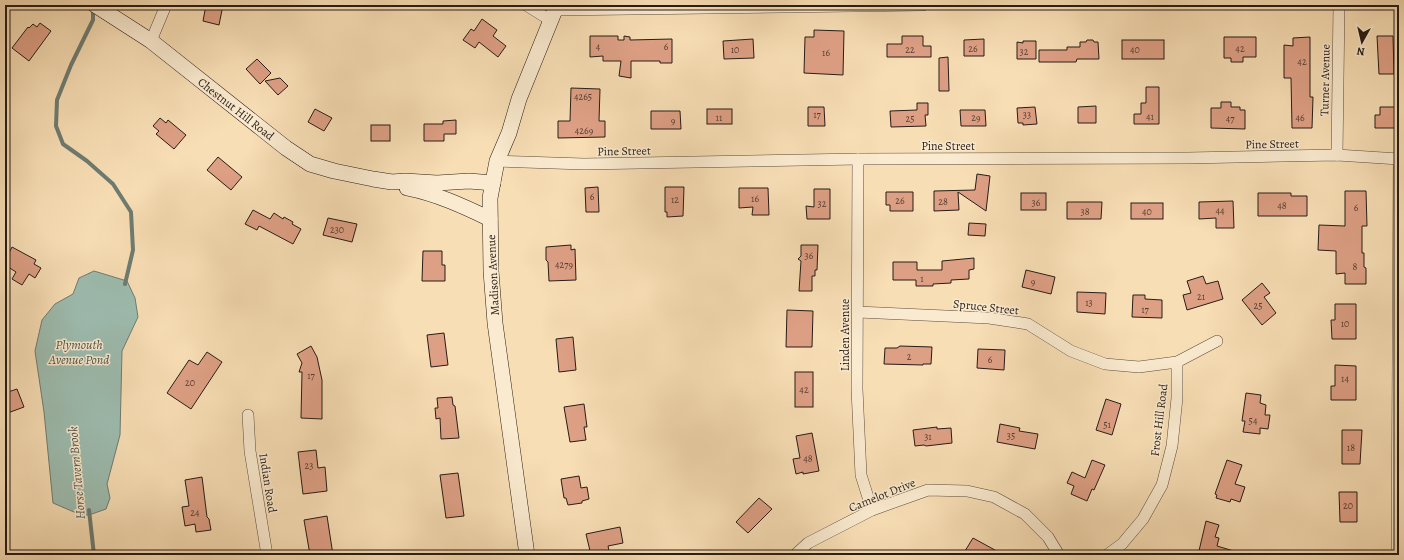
<svg xmlns="http://www.w3.org/2000/svg" width="1404" height="560" font-family="Alegreya,serif">
<style>
.water{fill:#9dbcaf;stroke:#6e7c72}
.lines{fill:none;stroke-linecap:round;stroke-linejoin:round}
.stream{stroke:#6e7c72;stroke-width:4}
.building{fill:#dea085;stroke:#271c16}
.street-casing{stroke:#5b4c3e;stroke-width:12}
.secondary-casing{stroke:#271c16;stroke-width:16}
.street{stroke:#faeacf;stroke-width:11}
.secondary{stroke:#faeacf;stroke-width:15}
.labels{text-anchor:middle;stroke-width:3;stroke-linejoin:round;paint-order:stroke}
.number-label{font-size:10px;fill:#553d32}
.street-label{font-size:12px;fill:#271c16;stroke:#faeacf}
.water-label{font-size:13px;font-style:italic;fill:#50544c;stroke:#faeacf}
</style>
<rect width="100%" height="100%" fill="#f8deb5"/>
<filter id="stains"><feTurbulence type="fractalNoise" baseFrequency=".005" numOctaves="4"/><feColorMatrix values="0 0 0 0 .2 0 0 0 0 .09 0 0 0 0 .02 0 0 0 .5 -.17"/></filter>
<radialGradient id="worn" r=".72"><stop offset=".6" stop-color="#630" stop-opacity="0"/><stop offset="1" stop-color="#630" stop-opacity=".3"/></radialGradient>
<path class="water" d="M94,271L127,281L135,298L138,317L122,351L120,435L107,484L110,498L106,509L89,515H81L53,503L44,412L35,351L42,320L55,304L73,294L79,278Z"/>
<g class="lines">
<g class="stream">
<path d="M93,8V20L71,65L57,100L56,126L63,144L87,161L113,184L131,212L133,250L125,284"/>
<path d="M89,510L94,555"/>
</g>
</g>
<g class="building">
<path d="M206,5H223L219,25L203,21Z"/>
<path d="M482,19L497,30L493,36L506,46L498,57L479,42L475,48L463,40L471,29L474,31Z"/>
<path d="M40,23L51,31L29,61L12,48L28,27L29,28L33,24L37,27Z"/>
<path d="M814,30L844,31L843,75L804,73L805,37H814Z"/>
<path d="M590,36H618V40H624V36L630,37V40L672,39V63H660V61H631V78L619,76L621,61H603V56L590,57Z"/>
<path d="M902,36H923V46H931V57H887V44H902Z"/>
<path d="M1377,36H1393L1394,74H1379Z"/>
<path d="M1224,37H1256V57H1243V62H1231V58H1224Z"/>
<path d="M1310,37V97H1313L1312,128H1292L1291,78H1284V45L1293,46V38Z"/>
<path d="M753,39L754,58L724,59L723,41Z"/>
<path d="M984,39V56H964V40Z"/>
<path d="M1087,40H1093L1094,42H1098L1099,59H1077L1076,62H1039V50H1067V47H1080V42H1086Z"/>
<rect x="1122" y="40" width="42" height="19"/>
<path d="M1023,41H1036V59H1017V42L1023,43Z"/>
<path d="M948,57L949,91H939V58Z"/>
<path d="M257,59L271,73L260,84L246,69Z"/>
<path d="M280,78L288,86L278,95L265,81Z"/>
<path d="M1146,87H1159V124H1134V114H1141V103H1146Z"/>
<path d="M571,88L600,89L599,121H605V137L558,138V121H570Z"/>
<path d="M1221,102H1231V107H1240V110H1245V129L1211,128V108H1221Z"/>
<path d="M917,103H928V115H925L926,126L891,127L890,111L917,110Z"/>
<path d="M1096,106V123H1078V107Z"/>
<path d="M808,107H824L825,126H808Z"/>
<path d="M1035,107L1037,124L1023,125V123H1018L1017,108Z"/>
<path d="M1380,107H1396V128H1375V115H1380Z"/>
<path d="M315,109L332,118L324,131L308,122Z"/>
<rect x="707" y="109" width="25" height="15"/>
<path d="M960,110H985L986,126H961Z"/>
<path d="M651,111H680L681,129H651Z"/>
<path d="M160,118L166,123L168,120L186,135L174,149L156,134L159,131L153,126Z"/>
<path d="M456,120V134H444V141H424V124H443V121Z"/>
<rect x="371" y="125" width="19" height="16"/>
<path d="M218,157L242,177L231,190L207,170Z"/>
<path d="M977,174L990,176L986,211L958,192L959,210L934,211V191L975,190Z"/>
<path d="M598,187L599,212H586L585,188Z"/>
<path d="M665,187H684L683,216L667,217V212H665Z"/>
<path d="M739,188H768L769,215H752L753,207L739,208Z"/>
<path d="M814,189H830V219H807L806,206L814,207Z"/>
<path d="M1345,191H1366L1367,226H1362V253H1364V267L1366,268V284H1345V273L1336,274V251L1318,250L1319,225L1345,226Z"/>
<path d="M886,192H913V211H890V205H886Z"/>
<rect x="1021" y="193" width="25" height="17"/>
<path d="M1258,193H1291V196H1307V216H1258Z"/>
<path d="M1233,201L1234,228H1216V218L1199,219V202Z"/>
<path d="M1067,202H1102L1101,219H1067Z"/>
<rect x="1131" y="203" width="32" height="16"/>
<path d="M253,210L270,219L274,213L283,219L284,217L293,222L292,224L301,229L293,244L259,226L257,230L245,224Z"/>
<path d="M328,218L357,224L352,242L323,235Z"/>
<path d="M969,223L986,224L985,236L968,235Z"/>
<path d="M571,245V250L575,249L576,280L549,281L548,262L546,260V247Z"/>
<path d="M801,245H818L817,270H815V276H812V291H799L801,261L798,259L801,256Z"/>
<path d="M12,247L36,260L34,264L41,268L35,278L29,274L22,285L12,279L16,272L5,265V250L9,253Z"/>
<path d="M423,251H442V265H445V281H422Z"/>
<path d="M974,258V269L969,270V279L951,280V283L933,284V286H916V280H893V262H917V270H942V261Z"/>
<path d="M1026,270L1055,277L1051,294L1022,287Z"/>
<path d="M1203,276L1206,284L1218,281L1223,299L1187,310L1183,295L1191,293L1187,281Z"/>
<path d="M1262,283L1270,293L1264,297L1276,313L1262,325L1242,300Z"/>
<path d="M1077,292L1106,293L1105,314L1077,312Z"/>
<path d="M1133,295H1145V299L1162,300V318L1132,317Z"/>
<path d="M1335,304H1356V339H1332L1331,320H1335Z"/>
<path d="M787,310L813,311L812,347H786Z"/>
<path d="M444,333L448,365L431,367L427,335Z"/>
<path d="M573,337L576,370L559,372L556,339Z"/>
<path d="M311,346L317,357L322,380V419L301,418L302,372H299L302,363L297,354Z"/>
<path d="M900,346L932,347L931,364H923V365L884,364L885,348H897Z"/>
<path d="M978,349L1005,350L1004,370L977,368Z"/>
<path d="M207,352L222,362L191,409L167,393L189,360L198,365Z"/>
<path d="M1335,365L1356,366V400H1331V386H1335Z"/>
<rect x="795" y="372" width="18" height="35"/>
<path d="M17,389L24,407L5,414V393Z"/>
<path d="M1246,393L1261,395L1260,403L1266,405L1265,415H1270L1268,429L1260,428V434L1243,432L1245,421H1242Z"/>
<path d="M452,397L453,405L455,406L459,438L441,439L440,418L436,419L435,408H438L437,398Z"/>
<path d="M1106,399L1121,404L1112,435L1096,430Z"/>
<path d="M584,404L587,427H584L586,440L570,442L564,407Z"/>
<path d="M1000,424L1020,428L1019,431L1038,434L1035,449L997,442Z"/>
<path d="M937,427V429L951,428L952,443L926,446L924,445L915,446L913,430Z"/>
<path d="M1342,430H1362L1360,464H1342Z"/>
<path d="M812,433L819,471L803,474V472L796,474L793,459L800,458L796,436Z"/>
<path d="M316,450L318,468L325,467L327,491L303,494L298,452Z"/>
<path d="M1092,460L1105,465L1094,490L1092,489L1087,501L1071,494L1074,486L1067,483L1072,472L1085,478Z"/>
<path d="M1227,460L1242,465L1235,484L1245,487L1240,502L1231,499L1230,502L1216,498L1217,495L1215,494Z"/>
<path d="M458,473L464,516L446,518L440,475Z"/>
<path d="M579,476L581,488L587,487L589,499L582,501V503L568,505L566,498H564L561,479Z"/>
<path d="M202,477L207,517L209,519L211,530L196,532L195,524L185,526L182,507L189,506L185,480Z"/>
<path d="M1339,492H1357V522H1340Z"/>
<path d="M759,498L772,509L748,533L736,522Z"/>
<path d="M327,516L333,555H310L304,520Z"/>
<path d="M1206,521L1219,525L1215,537L1219,538L1217,546L1237,552V555H1198Z"/>
<path d="M620,527L623,543L608,546L610,555H591L586,534Z"/>
<path d="M973,538L1004,555H973L965,551Z"/>
</g>
<g class="lines">
<defs>
<g id="street">
<path d="M526,5L550,20"/>
<path d="M554,10L923,5"/>
<path d="M151,41L166,5"/>
<path d="M1337,155L1339,5"/>
<path d="M858,159L857,389L861,475L872,510"/>
<path d="M497,161L584,164L858,159L1188,158L1337,155L1399,159"/>
<path d="M858,312L989,318L1028,324L1071,351L1105,364L1139,367L1177,362L1217,341"/>
<path d="M248,415L250,451L267,555"/>
<path d="M795,555L808,543L872,510L928,490L967,491L994,497L1025,514L1048,537L1059,555"/>
<path d="M1107,555L1122,544L1143,519L1162,485L1172,446L1177,398V362"/>
<path d="M1397,555L1399,159"/>
</g>
<g id="secondary">
<path d="M95,5L151,41L286,148L310,164L334,171L373,179L392,182L405,181L437,183L469,181L493,183"/>
<path d="M407,188C437,194 463,206 490,219"/>
<path d="M527,555L495,323L491,271L490,198L497,161L509,133L519,99L557,5"/>
</g>
</defs>
<use href="#street" class="street-casing"/>
<use href="#secondary" class="secondary-casing"/>
<use href="#street" class="street"/>
<use href="#secondary" class="secondary"/>
</g>
<g class="labels">
<g class="number-label">
<text x="598" y="50">4</text>
<text x="666" y="50">6</text>
<text x="973" y="52">26</text>
<text x="1240" y="52">42</text>
<text x="735" y="53">10</text>
<text x="910" y="53">22</text>
<text x="1135" y="53">40</text>
<text x="1024" y="55">32</text>
<text x="826" y="56">16</text>
<text x="1302" y="65">42</text>
<text x="583" y="100">4265</text>
<text x="817" y="118">17</text>
<text x="1027" y="118">33</text>
<text x="1150" y="120">41</text>
<text x="719" y="121">11</text>
<text x="976" y="121">29</text>
<text x="1300" y="121">46</text>
<text x="910" y="122">25</text>
<text x="1230" y="122">47</text>
<text x="673" y="124">9</text>
<text x="584" y="134">4269</text>
<text x="592" y="200">6</text>
<text x="755" y="202">16</text>
<text x="675" y="203">12</text>
<text x="900" y="204">26</text>
<text x="943" y="205">28</text>
<text x="1036" y="206">36</text>
<text x="822" y="207">32</text>
<text x="1282" y="209">48</text>
<text x="1356" y="211">6</text>
<text x="1220" y="214">44</text>
<text x="1085" y="215">38</text>
<text x="1147" y="215">40</text>
<text x="337" y="233">230</text>
<text x="809" y="259">36</text>
<text x="564" y="268">4279</text>
<text x="1355" y="270">8</text>
<text x="922" y="282">1</text>
<text x="1033" y="285">9</text>
<text x="1201" y="300">21</text>
<text x="1089" y="306">13</text>
<text x="1258" y="309">25</text>
<text x="1145" y="313">17</text>
<text x="1345" y="327">10</text>
<text x="909" y="360">2</text>
<text x="990" y="363">6</text>
<text x="311" y="379">17</text>
<text x="1345" y="382">14</text>
<text x="190" y="386">20</text>
<text x="804" y="393">42</text>
<text x="1253" y="424">54</text>
<text x="1107" y="428">51</text>
<text x="1011" y="439">35</text>
<text x="928" y="440">31</text>
<text x="1351" y="451">18</text>
<text x="808" y="462">48</text>
<text x="309" y="469">23</text>
<text x="1348" y="509">20</text>
<text x="195" y="516">24</text>
</g>
<g class="street-label">
<text transform="translate(1325 80) rotate(-89)" y="4">Turner Avenue</text>
<text transform="translate(236 109) rotate(38)" y="4">Chestnut Hill Road</text>
<text transform="translate(1272 144) rotate(-1)" y="4">Pine Street</text>
<text x="948" y="150">Pine Street</text>
<text transform="translate(624 151) rotate(-1)" y="4">Pine Street</text>
<text transform="translate(493 275) rotate(-93)" y="4">Madison Avenue</text>
<text transform="translate(986 307) rotate(6)" y="4">Spruce Street</text>
<text transform="translate(845 335) rotate(-90)" y="4">Linden Avenue</text>
<text transform="translate(1159 420) rotate(-83)" y="4">Frost Hill Road</text>
<text transform="translate(268 483) rotate(81)" y="4">Indian Road</text>
<text transform="translate(882 495) rotate(-22)" y="4">Camelot Drive</text>
</g>
<g class="water-label">
<text x="79" y="349">Plymouth<tspan x="79" dy="15">Avenue Pond</tspan></text>
<text transform="translate(76 473) rotate(-95)" y="5">Horse Tavern Brook</text>
</g>
</g>
<rect width="1404" height="560" fill="none" stroke="#f8deb5" stroke-width="20"/>
<rect x="6" y="6" width="1392" height="548" fill="none" stroke="#271c16" stroke-width="2"/>
<rect x="10" y="10" width="1384" height="540" fill="none" stroke="#271c16"/>
<g transform="translate(1362 42) rotate(188)" stroke="#faeacf" stroke-width="3" paint-order="stroke">
<path d="M0-3L7 15L0 10L-7 15Z" fill="#271c16"/>
<text y="-6" font-size="11" font-weight="bold" text-anchor="middle" fill="#271c16">N</text>
</g>
<rect width="100%" height="100%" filter="url(#stains)"/>
<rect width="100%" height="100%" fill="url(#worn)"/>
</svg>
